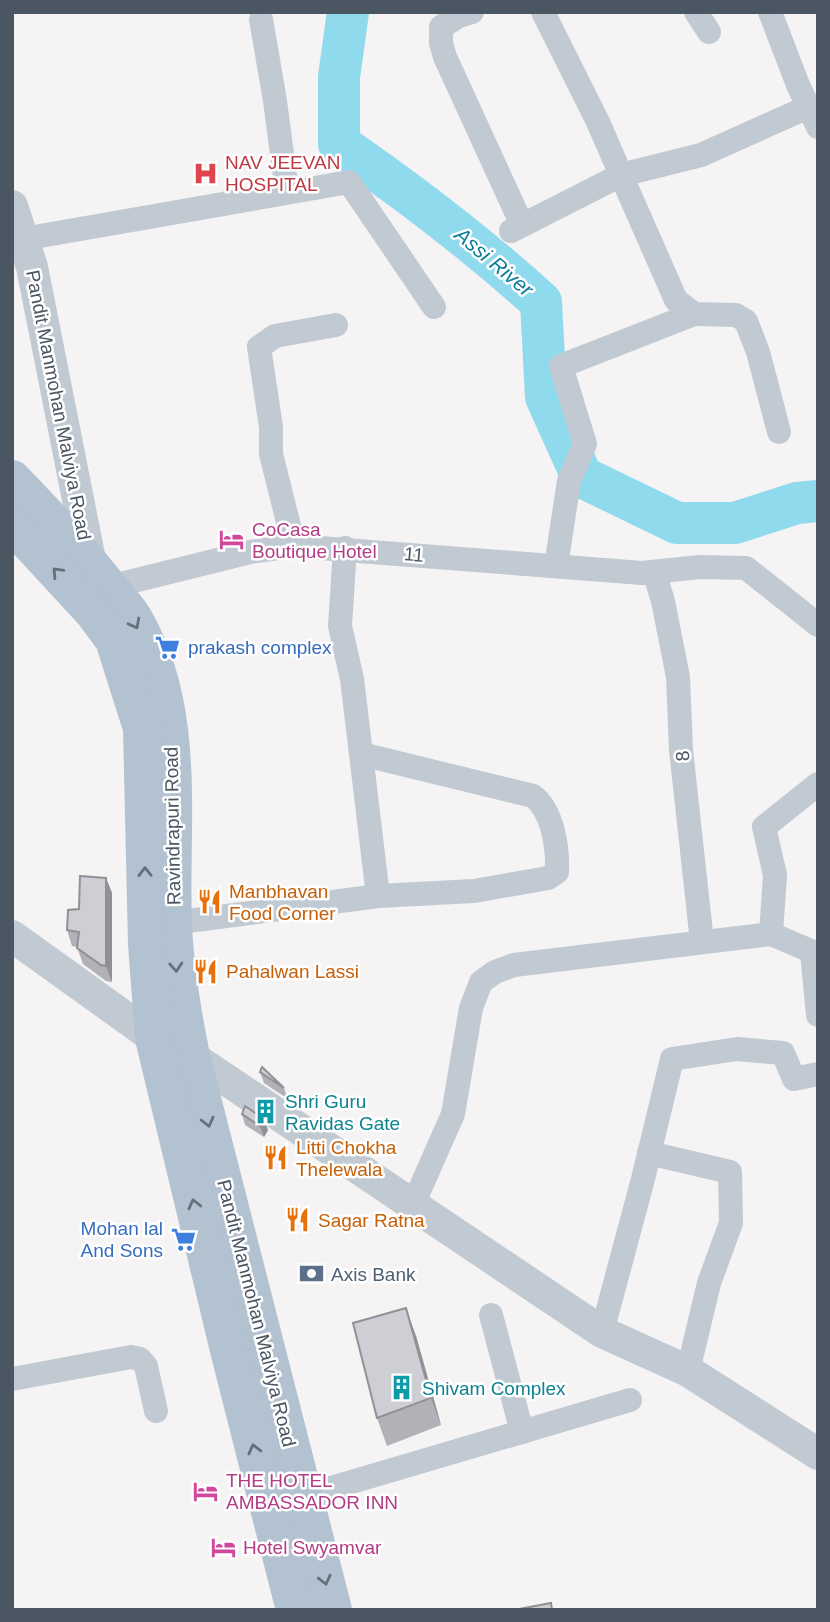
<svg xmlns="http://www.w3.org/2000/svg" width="830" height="1622" font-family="Arial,sans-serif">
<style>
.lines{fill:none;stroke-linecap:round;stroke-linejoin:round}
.river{stroke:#90daee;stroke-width:42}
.minor{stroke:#c1cad2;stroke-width:24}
.tertiary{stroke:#c1cad2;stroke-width:32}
.primary{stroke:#b3c2d1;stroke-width:38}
.wall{fill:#b0b2b7}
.shaded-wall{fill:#909195}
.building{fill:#cdcfd5;stroke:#909195;stroke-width:2}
.oneway{stroke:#64717d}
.labels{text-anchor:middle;stroke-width:5;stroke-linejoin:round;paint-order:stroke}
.health-label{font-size:19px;fill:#be3a42;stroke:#fff;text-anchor:start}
.street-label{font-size:19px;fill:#4a5661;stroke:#fff}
.hotel-label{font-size:19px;fill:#b23c85;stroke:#fff;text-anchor:start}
.shop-label{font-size:19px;fill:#366cbe;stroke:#fff;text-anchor:start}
.food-label{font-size:19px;fill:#c56008;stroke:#fff;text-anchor:start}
.culture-label{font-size:19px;fill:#0d838f;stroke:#fff;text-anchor:start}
.service-label{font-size:19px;fill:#4e5e75;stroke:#fff;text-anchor:start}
.water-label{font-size:21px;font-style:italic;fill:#0c7c9b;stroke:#fff}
</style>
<rect width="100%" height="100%" fill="#f5f3f3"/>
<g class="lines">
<path class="river" d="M348,12L339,77V144C410,193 477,244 541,302L546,397L582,477L677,523H735L797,503L818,501"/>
<g class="minor">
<path d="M472,12L459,16L441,27V43L445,57L522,225"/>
<path d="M696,12L709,32"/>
<path d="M770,12L798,85L818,127"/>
<path d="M261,19L275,101L287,192"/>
<path d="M511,231L621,175L598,122L543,12"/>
<path d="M23,239L349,182L434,307"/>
<path d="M779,432L758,352L746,321L736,315L694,314L676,300L621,175L701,155L808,107"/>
<path d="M294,546L271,454V427L259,347L275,336L336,325"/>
<path d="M345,548L340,626L352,679L378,896"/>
<path d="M556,566L569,481L585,444L561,366L694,314"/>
<path d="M654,572L663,601L678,677L681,750L702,942"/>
<path d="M109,587L250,552L294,546L642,573L700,567L746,568L818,625"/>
<path d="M173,923L378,896L474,891L548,878L557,872C558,848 553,811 533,796L361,754"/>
<path d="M771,934L775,875L764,827L818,784"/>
<path d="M812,952L818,1015"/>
<path d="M649,1153L730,1172L731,1223L709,1283L688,1371"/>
<path d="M412,1207L453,1114L471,1008L481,982L495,972L514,965L771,934L818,954"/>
<path d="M491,1315L522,1432"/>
<path d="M602,1332L643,1179L672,1059L737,1049L783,1053L794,1079L818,1074"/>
<path d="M12,1379L131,1357L140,1359L146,1366L156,1411"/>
<path d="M304,1496L630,1400"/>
</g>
<g class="tertiary">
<path d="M12,206L32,267L91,565"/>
<path d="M12,936L154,1038L191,1056L602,1332L688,1371L818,1454"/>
</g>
<g class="primary">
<path d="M12,479C45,513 78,548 107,585C116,596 127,607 134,619C188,712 169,823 173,925C175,970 182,1012 191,1056L333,1610"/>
<path d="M12,524L94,613L114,640L142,728L147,944L154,1038L229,1350L295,1610"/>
</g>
</g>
<g class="wall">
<path d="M106,878L112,893V982L106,981L83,964L77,947L72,946L67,930L79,909Z"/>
<path d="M260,1072L284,1088L288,1099L264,1083Z"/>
<path d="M242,1114L268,1130L264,1137L245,1125Z"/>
<path d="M416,1336L441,1425L387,1446L377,1418Z"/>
</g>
<g class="shaded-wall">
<path d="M106,878L112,893V982L106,966Z"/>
<path d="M264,1119L268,1130L264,1137L260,1126Z"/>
<path d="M406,1308L416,1336L441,1425L431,1398Z"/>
</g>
<g class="building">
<path d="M80,876L106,878V966L101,965L77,948L79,932L67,930L68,910L79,909Z"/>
<path d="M262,1067L284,1088L260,1072Z"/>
<path d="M245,1106L264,1119L260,1126L242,1114Z"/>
<path d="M406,1308L431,1398L377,1418L353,1323Z"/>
<path d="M551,1603L552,1610H514Z"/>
</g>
<defs><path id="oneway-chevron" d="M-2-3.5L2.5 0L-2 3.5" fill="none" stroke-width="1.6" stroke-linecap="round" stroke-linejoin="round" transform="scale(1.75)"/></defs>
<g class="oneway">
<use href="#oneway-chevron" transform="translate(57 572) rotate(-133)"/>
<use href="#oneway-chevron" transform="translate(135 624) rotate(62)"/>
<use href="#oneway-chevron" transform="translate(145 872) rotate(-91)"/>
<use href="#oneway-chevron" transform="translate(176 967) rotate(86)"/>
<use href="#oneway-chevron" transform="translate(208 1122) rotate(76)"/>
<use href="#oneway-chevron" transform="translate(194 1204) rotate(-103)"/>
<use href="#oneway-chevron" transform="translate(254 1449) rotate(-104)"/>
<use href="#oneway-chevron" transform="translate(325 1580) rotate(76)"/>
</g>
<defs>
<symbol id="hospital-bare" viewBox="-9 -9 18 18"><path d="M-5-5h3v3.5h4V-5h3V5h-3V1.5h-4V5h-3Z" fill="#e0444e" stroke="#fff" stroke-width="2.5" paint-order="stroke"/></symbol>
<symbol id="hotel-bare" viewBox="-9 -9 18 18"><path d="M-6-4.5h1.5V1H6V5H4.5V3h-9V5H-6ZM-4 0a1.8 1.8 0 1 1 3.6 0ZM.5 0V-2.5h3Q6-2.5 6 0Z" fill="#d1479c" stroke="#fff" stroke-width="2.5" paint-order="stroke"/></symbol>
<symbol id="supermarket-bare" viewBox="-9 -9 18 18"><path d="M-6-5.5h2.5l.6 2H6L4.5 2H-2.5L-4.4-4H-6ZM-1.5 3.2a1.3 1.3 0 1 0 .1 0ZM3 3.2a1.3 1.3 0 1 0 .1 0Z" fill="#3f7fe0" stroke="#fff" stroke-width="2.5" paint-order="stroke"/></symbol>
<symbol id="restaurant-bare" viewBox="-9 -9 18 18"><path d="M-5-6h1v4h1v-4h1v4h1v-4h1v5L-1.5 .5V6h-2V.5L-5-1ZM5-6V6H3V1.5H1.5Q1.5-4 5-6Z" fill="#e8710a" stroke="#fff" stroke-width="2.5" paint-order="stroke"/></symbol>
<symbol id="building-bare" viewBox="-9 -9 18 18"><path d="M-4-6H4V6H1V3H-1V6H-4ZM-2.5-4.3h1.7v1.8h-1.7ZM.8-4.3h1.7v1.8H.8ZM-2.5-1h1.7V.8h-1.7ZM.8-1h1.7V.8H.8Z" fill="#0f9aa8" stroke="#fff" stroke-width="2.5" paint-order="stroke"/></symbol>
<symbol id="bank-bare" viewBox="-9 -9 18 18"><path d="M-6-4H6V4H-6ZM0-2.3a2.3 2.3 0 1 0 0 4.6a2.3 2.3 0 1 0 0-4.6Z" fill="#5c6f8a" stroke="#fff" stroke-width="2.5" paint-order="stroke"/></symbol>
</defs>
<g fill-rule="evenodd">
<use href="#hospital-bare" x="188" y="156" width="35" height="35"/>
<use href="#hotel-bare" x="214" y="522" width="35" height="35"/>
<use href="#supermarket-bare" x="150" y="630" width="35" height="35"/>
<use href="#restaurant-bare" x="192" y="884" width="35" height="35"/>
<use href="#restaurant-bare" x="188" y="954" width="35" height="35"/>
<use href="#building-bare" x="248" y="1094" width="35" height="35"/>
<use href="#restaurant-bare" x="258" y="1140" width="35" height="35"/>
<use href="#restaurant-bare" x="280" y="1202" width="35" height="35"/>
<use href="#supermarket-bare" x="166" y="1222" width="35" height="35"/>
<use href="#bank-bare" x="294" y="1256" width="35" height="35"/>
<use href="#building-bare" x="384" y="1370" width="35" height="35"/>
<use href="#hotel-bare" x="188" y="1474" width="35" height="35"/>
<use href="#hotel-bare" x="206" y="1530" width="35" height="35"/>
</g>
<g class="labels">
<g class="health-label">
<text x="225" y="169">NAV JEEVAN<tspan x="225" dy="22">HOSPITAL</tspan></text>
</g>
<g class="street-label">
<text transform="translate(59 405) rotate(79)" y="7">Pandit Manmohan Malviya Road</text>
<text transform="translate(414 554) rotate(5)" y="7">11</text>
<text transform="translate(682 756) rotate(-95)" y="7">8</text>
<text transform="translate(172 826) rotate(-91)" y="7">Ravindrapuri Road</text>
<text transform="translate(257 1313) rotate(76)" y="7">Pandit Manmohan Malviya Road</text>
</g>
<g class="hotel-label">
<text x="252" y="536">CoCasa<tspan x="252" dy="22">Boutique Hotel</tspan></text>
<text x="226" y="1487">THE HOTEL<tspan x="226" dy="22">AMBASSADOR INN</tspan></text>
<text x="243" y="1554">Hotel Swyamvar</text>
</g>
<g class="shop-label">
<text x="188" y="654">prakash complex</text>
<text x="163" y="1235" text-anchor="end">Mohan lal<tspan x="163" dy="22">And Sons</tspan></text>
</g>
<g class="food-label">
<text x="229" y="898">Manbhavan<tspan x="229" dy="22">Food Corner</tspan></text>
<text x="226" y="978">Pahalwan Lassi</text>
<text x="296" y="1154">Litti Chokha<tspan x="296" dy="22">Thelewala</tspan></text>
<text x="318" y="1227">Sagar Ratna</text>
</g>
<g class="culture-label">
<text x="285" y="1108">Shri Guru<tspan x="285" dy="22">Ravidas Gate</tspan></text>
<text x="422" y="1395">Shivam Complex</text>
</g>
<g class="service-label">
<text x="331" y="1281">Axis Bank</text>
</g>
<g class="water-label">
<text transform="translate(494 262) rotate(40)" y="7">Assi River</text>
</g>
</g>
<rect width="830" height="1622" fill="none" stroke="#4a5661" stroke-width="28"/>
</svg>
